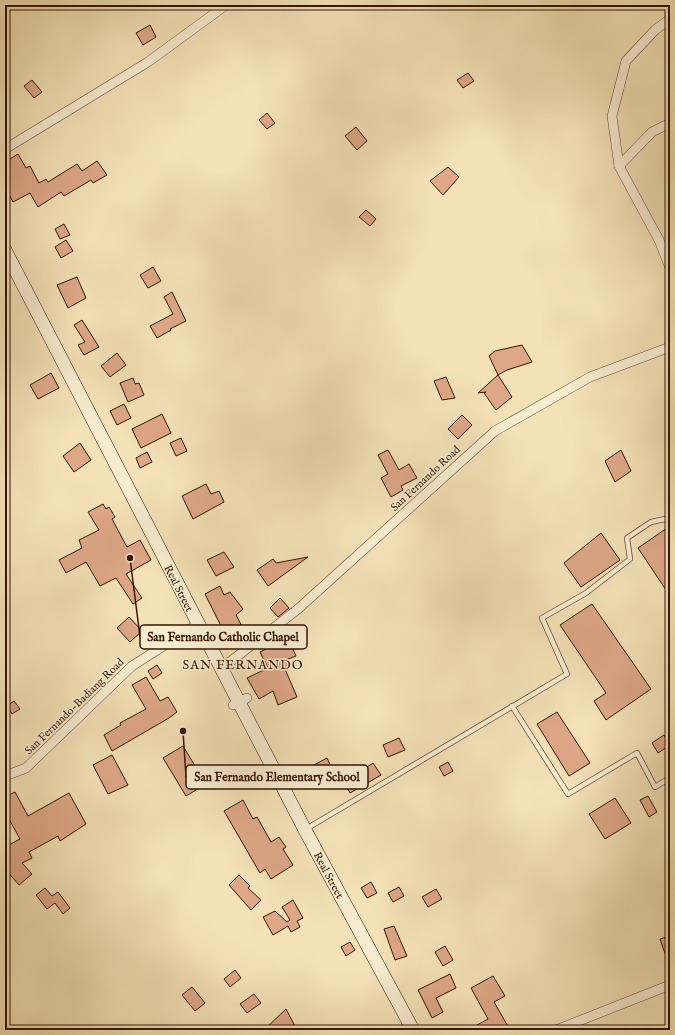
<svg xmlns="http://www.w3.org/2000/svg" width="675" height="1035" font-family="'IM FELL English',serif">
<style>
.building{fill:#dda788;stroke:#331600}
.lines{fill:none;stroke-linecap:round;stroke-linejoin:round}
.lane-casing{stroke:#63492e;stroke-width:6}
.street-casing{stroke:#63492e;stroke-width:10}
.secondary-casing{stroke:#331600;stroke-width:14}
.lane{stroke:#f7ecd0;stroke-width:4.5}
.street{stroke:#f7ecd0;stroke-width:9}
.secondary{stroke:#f7ecd0;stroke-width:13}
.labels{text-anchor:middle;stroke-width:3;stroke-linejoin:round;paint-order:stroke}
.street-label{font-size:11px;fill:#331600;stroke:#f7ecd0}
.quarter-label{font-size:13px;letter-spacing:1px;fill:#331600;stroke:#f7ecd0}
.leader{fill:none;stroke:#331600;stroke-width:1.5}
.callout-dot{fill:#331600;stroke:#f7ecd0;stroke-width:1.5}
.callout{fill:#f7ecd0;stroke:#331600;stroke-width:1.5}
.callout-label{font-size:12px;text-anchor:middle;font-weight:bold;fill:#331600}
</style>
<rect width="100%" height="100%" fill="#f3e1b7"/>
<filter id="stains"><feTurbulence type="fractalNoise" baseFrequency=".005" numOctaves="4"/><feColorMatrix values="0 0 0 0 .2 0 0 0 0 .09 0 0 0 0 .02 0 0 0 .5 -.17"/></filter>
<radialGradient id="worn" r=".72"><stop offset=".6" stop-color="#630" stop-opacity="0"/><stop offset="1" stop-color="#630" stop-opacity=".3"/></radialGradient>
<g class="building">
<path d="M150,25L156,37L143,45L136,33Z"/>
<path d="M468,73L474,81L463,88L457,80Z"/>
<path d="M32,80L42,92L34,98L24,86Z"/>
<path d="M267,113L275,123L267,129L259,120Z"/>
<path d="M356,127L367,141L357,150L345,136Z"/>
<path d="M18,154L26,168L30,166L39,183L46,179L48,182L77,164L82,171L97,161L107,175L93,183L91,180L64,196L61,192L38,207L30,193L13,202L5,187V162Z"/>
<path d="M448,167L459,177L443,195L430,181Z"/>
<path d="M366,210L376,219L370,226L359,217Z"/>
<path d="M64,224L70,235L60,239L55,229Z"/>
<path d="M66,240L73,251L61,258L55,247Z"/>
<path d="M153,267L161,281L148,288L140,275Z"/>
<path d="M77,277L86,298L68,308L57,285Z"/>
<path d="M172,292L186,321L170,329L171,330L157,338L150,326L173,314L164,297Z"/>
<path d="M82,320L99,347L84,355L78,345L85,342L74,325Z"/>
<path d="M522,345L532,362L507,370L498,375L489,356L495,351Z"/>
<path d="M117,353L126,365L110,377L101,366Z"/>
<path d="M51,373L59,388L38,399L30,385Z"/>
<path d="M498,375L512,397L496,410L484,393L486,392L478,393Z"/>
<path d="M446,377L455,398L442,400L434,381Z"/>
<path d="M133,378L135,384L139,383L144,395L128,402L120,383Z"/>
<path d="M124,404L131,418L117,425L110,411Z"/>
<path d="M162,414L171,433L141,448L132,429Z"/>
<path d="M462,415L472,425L458,439L448,429Z"/>
<path d="M181,438L187,451L176,456L170,443Z"/>
<path d="M80,443L91,460L74,472L63,456Z"/>
<path d="M388,450L399,470L409,464L417,478L401,486L403,490L391,497L381,478L388,474L378,455Z"/>
<path d="M621,450L631,471L615,482L605,461Z"/>
<path d="M147,452L152,462L140,468L136,458Z"/>
<path d="M206,484L211,494L219,491L224,502L193,519L182,496Z"/>
<path d="M103,504L106,509L109,507L115,517L112,519L127,547L140,540L151,560L126,574L142,598L133,604L116,578L100,586L86,562L66,573L59,560L82,548L79,540L99,530L88,512Z"/>
<path d="M670,526V596L638,548Z"/>
<path d="M601,533L620,560L581,587L564,563Z"/>
<path d="M224,552L234,567L216,576L207,560Z"/>
<path d="M308,557L268,586L257,570L273,559L276,563Z"/>
<path d="M220,586L224,595L230,592L243,609L236,615L246,634L230,644L205,594Z"/>
<path d="M280,598L289,608L278,617L270,608Z"/>
<path d="M592,604L651,689L606,720L594,701L606,693L560,625Z"/>
<path d="M129,617L142,631L130,642L117,628Z"/>
<path d="M288,638L296,656L288,659L291,666L285,669L297,697L278,705L273,691L259,699L247,678L268,668L260,652Z"/>
<path d="M157,665L162,673L153,679L148,671Z"/>
<path d="M146,677L160,701L168,697L177,712L169,718L112,751L104,735L121,725L120,723L146,709L132,685Z"/>
<path d="M14,701L20,709L12,714L7,706Z"/>
<path d="M557,712L590,763L569,776L537,724Z"/>
<path d="M664,735L670,745L658,753L652,743Z"/>
<path d="M399,738L405,750L388,757L383,745Z"/>
<path d="M183,746L206,784L186,796L163,758Z"/>
<path d="M112,755L128,785L108,794L93,765Z"/>
<path d="M327,758L334,773L306,787L299,773Z"/>
<path d="M448,762L453,771L444,776L439,767Z"/>
<path d="M373,763L381,775L350,793L344,782Z"/>
<path d="M15,792L28,816L69,793L86,824L60,841L58,836L29,852L32,858L22,863L32,874L19,885L5,869V847L20,839L5,812V797Z"/>
<path d="M648,796L657,812L649,817L640,800Z"/>
<path d="M615,798L631,823L605,839L589,814Z"/>
<path d="M243,800L253,819L257,817L271,842L279,837L286,847L283,849L293,865L271,879L265,869L260,873L224,811Z"/>
<path d="M239,875L250,886L248,888L261,900L251,910L229,885Z"/>
<path d="M371,882L377,893L367,898L361,888Z"/>
<path d="M399,887L404,896L393,902L388,893Z"/>
<path d="M45,888L52,896L58,892L70,908L63,914L55,903L47,909L36,895Z"/>
<path d="M436,889L442,899L428,907L422,897Z"/>
<path d="M293,900L303,918L297,921L300,927L291,932L288,926L273,935L263,917L275,911L287,922L290,920L282,907Z"/>
<path d="M394,926L407,956L395,960L384,929Z"/>
<path d="M670,936V965H669L660,939Z"/>
<path d="M350,942L355,950L346,956L341,947Z"/>
<path d="M445,946L453,960L443,966L435,952Z"/>
<path d="M235,970L241,978L230,987L224,979Z"/>
<path d="M450,974L456,988L436,998L443,1012L432,1018L418,990Z"/>
<path d="M493,976L505,996L494,1002L510,1030H468L488,1019L471,988Z"/>
<path d="M192,987L205,1003L195,1011L182,995Z"/>
<path d="M254,994L261,1003L247,1013L240,1004Z"/>
<path d="M286,1009L297,1030H264Z"/>
</g>
<g class="lines">
<defs>
<g id="lane">
<path d="M512,706L568,794L637,753L655,787L670,778"/>
<path d="M306,829L567,674L542,618L586,593L630,559L627,538L651,522L670,518"/>
</g>
<g id="street">
<path d="M670,19L655,30L626,61L612,116L619,166L659,240L670,268"/>
<path d="M5,149L148,62L226,5"/>
<path d="M619,166L652,132L670,123"/>
<path d="M222,668L298,609L495,431L590,377L670,347"/>
<path d="M233,705L247,698"/>
<path d="M5,776L26,768L132,666L198,624"/>
<path d="M556,1030L670,985"/>
</g>
<path id="secondary" d="M5,250L305,830L413,1030"/>
</defs>
<use href="#lane" class="lane-casing"/>
<use href="#street" class="street-casing"/>
<use href="#secondary" class="secondary-casing"/>
<use href="#lane" class="lane"/>
<use href="#street" class="street"/>
<use href="#secondary" class="secondary"/>
</g>
<g class="labels">
<g class="street-label">
<text transform="translate(425 478) rotate(-43)" y="4">San Fernando Road</text>
<text transform="translate(179 588) rotate(63)" y="4">Real Street</text>
<text transform="translate(74 706) rotate(-44)" y="4">San Fernando-Badiang Road</text>
<text transform="translate(329 875) rotate(62)" y="4">Real Street</text>
</g>
<g class="quarter-label">
<text x="243" y="669">SAN FERNANDO</text>
</g>
</g>
<path class="leader" d="M130 558L140 637M183 731L186 777"/>
<g class="callout-dot">
<circle cx="130" cy="558" r="4"/>
<circle cx="183" cy="731" r="4"/>
</g>
<g class="callout">
<rect x="140" y="625" width="167" height="24" rx="4"/>
<rect x="186" y="765" width="182" height="24" rx="4"/>
</g>
<g class="callout-label">
<text x="223" y="641">San Fernando Catholic Chapel</text>
<text x="277" y="781">San Fernando Elementary School</text>
</g>
<rect width="675" height="1035" fill="none" stroke="#f3e1b7" stroke-width="20"/>
<rect x="6" y="6" width="663" height="1023" fill="none" stroke="#331600" stroke-width="2"/>
<rect x="10" y="10" width="655" height="1015" fill="none" stroke="#331600"/>
<rect width="100%" height="100%" filter="url(#stains)"/>
<rect width="100%" height="100%" fill="url(#worn)"/>
</svg>
